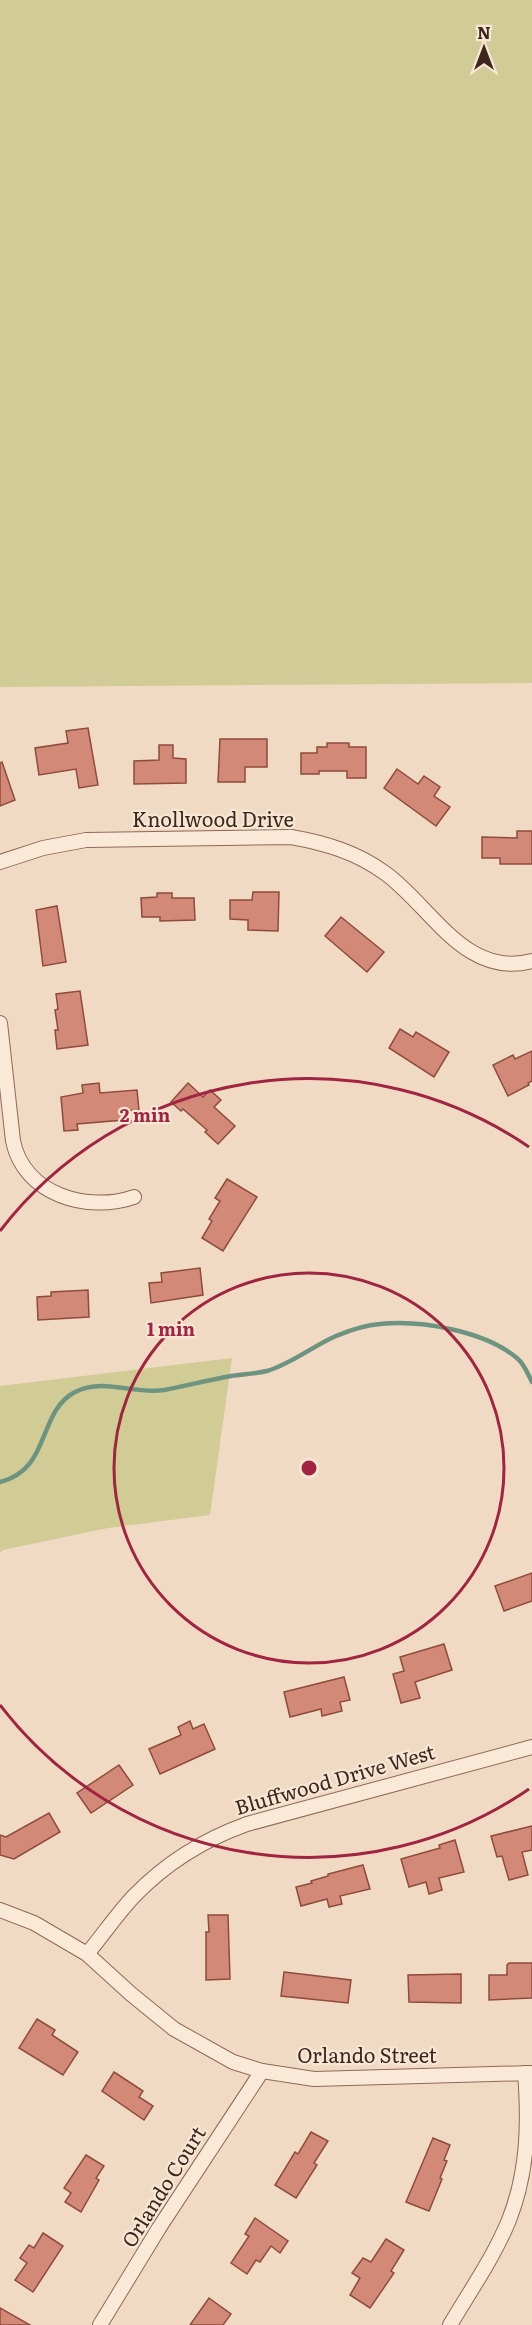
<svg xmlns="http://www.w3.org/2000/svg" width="532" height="2325" font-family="Literata,serif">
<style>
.green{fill:#d1cb96}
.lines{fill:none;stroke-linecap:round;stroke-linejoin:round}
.stream{stroke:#6c9481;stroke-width:4.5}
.building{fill:#d28977;stroke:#8f4b3c;stroke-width:1.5}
.minor-casing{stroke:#8e6958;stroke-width:16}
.minor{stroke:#fbe9d8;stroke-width:14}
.ring{fill:none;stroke:#a12440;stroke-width:3}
.labels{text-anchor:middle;stroke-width:4.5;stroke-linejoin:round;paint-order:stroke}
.street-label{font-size:20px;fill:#3d261e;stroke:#f8e6d4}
.centre{fill:#a12440;stroke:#f8e6d4;stroke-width:3}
.ring-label{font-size:18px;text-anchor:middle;font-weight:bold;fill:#a12440;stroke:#f8e6d4;stroke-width:4.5;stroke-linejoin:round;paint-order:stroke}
</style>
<rect width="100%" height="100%" fill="#f1dac4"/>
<g class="green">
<path d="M0,0H532V683L0,687Z"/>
<path d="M232,1358L210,1515L108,1528L3,1550L0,1553V1386Z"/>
</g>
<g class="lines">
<path class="stream" d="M0,1482C51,1470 37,1412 75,1392C104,1377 134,1395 164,1390C186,1386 208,1380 231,1376C242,1374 255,1374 267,1371C291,1364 313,1346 336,1336C348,1331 366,1325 380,1324C421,1320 486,1331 518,1359C524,1364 528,1374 532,1382"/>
</g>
<g class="building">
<path d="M88,728L98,785L79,788L76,769L39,775L35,748L68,743L66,731Z"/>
<path d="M220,739H267V767H245V782H218Z"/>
<path d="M327,743H349V747H366V778H347V771H319V774H301V753H317V747H327Z"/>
<path d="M159,745H173V758L186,759V783L134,784V761L159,760Z"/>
<path d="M2,762L15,800L0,806V763Z"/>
<path d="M397,769L418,784L424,776L440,787L434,796L450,807L436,826L384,788Z"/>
<path d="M517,831H532V864H500V858H482V837L517,838Z"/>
<path d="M253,892H279L278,931L248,930V920L230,919V900H252Z"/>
<path d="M157,893H172V898H194L195,920L160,921V917H142L141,898L157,897Z"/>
<path d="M57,906L66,962L43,966L36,910Z"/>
<path d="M341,917L384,952L367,972L325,936Z"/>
<path d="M80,991L88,1045L57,1049L55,1030H58L55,1010L58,1009L56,994Z"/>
<path d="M400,1029L413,1037L416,1032L449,1052L434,1077L389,1048Z"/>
<path d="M532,1051V1081L528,1083L529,1085L508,1096L493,1065L513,1055L515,1059Z"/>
<path d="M99,1083L100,1093L137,1090L139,1110L123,1111L124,1120L77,1124L78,1130L64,1131L61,1097L83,1093L82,1085Z"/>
<path d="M188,1083L203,1097L210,1090L221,1100L214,1107L235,1126L218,1144L205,1132L207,1130L183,1109L181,1111L171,1102Z"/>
<path d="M227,1179L257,1197L223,1251L202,1238L212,1221L209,1219L220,1201L215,1198Z"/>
<path d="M200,1268L203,1295L151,1303L149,1283L162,1282L161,1273Z"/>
<path d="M88,1290L89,1317L38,1320L37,1297L51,1296V1292Z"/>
<path d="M532,1573V1601L504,1611L495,1586Z"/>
<path d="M444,1644L452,1670L415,1682L420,1698L401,1703L393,1674L404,1671L400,1657Z"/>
<path d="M344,1677L350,1700L340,1702L342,1711L322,1716L321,1709L290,1717L284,1692Z"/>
<path d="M190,1721L193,1729L204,1724L215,1749L160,1774L149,1749L181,1735L178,1727Z"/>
<path d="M119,1765L133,1785L91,1813L77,1793Z"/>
<path d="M49,1813L60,1832L14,1859L0,1855V1835L6,1837Z"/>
<path d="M532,1826V1850L522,1852L528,1875L509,1880L502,1856L497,1857L491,1836Z"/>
<path d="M455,1840L464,1872L439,1878L442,1890L429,1894L426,1882L409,1887L401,1859L440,1848L439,1845Z"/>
<path d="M363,1865L370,1889L340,1896L342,1904L329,1907L327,1899L301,1906L296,1887L312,1883L311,1881L328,1876V1874Z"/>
<path d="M208,1915H228L230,1979L206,1980V1932H209Z"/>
<path d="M509,1963H532V1998L489,2000V1975H507V1965Z"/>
<path d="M284,1972L351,1980L348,2003L281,1996Z"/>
<path d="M461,1974V2003L409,2002L408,1975Z"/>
<path d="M37,2019L55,2030L52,2035L78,2052L63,2075L19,2048Z"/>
<path d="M114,2072L143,2091L139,2097L153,2106L144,2120L102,2091Z"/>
<path d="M311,2132L328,2141L314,2163L317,2165L296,2198L275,2185L295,2152L298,2154Z"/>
<path d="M433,2138L450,2145L444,2160L447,2161L440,2178L442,2179L429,2211L406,2202Z"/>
<path d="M86,2155L104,2166L96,2178L99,2180L81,2212L65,2202L71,2193L64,2188Z"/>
<path d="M255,2218L288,2241L280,2253L271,2246L260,2262L256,2260L247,2274L231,2263L249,2236L245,2234Z"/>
<path d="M43,2233L63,2246L33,2292L15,2280L27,2263L20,2258L29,2245L34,2248Z"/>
<path d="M386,2239L404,2250L391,2271L394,2273L370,2308L350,2295L360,2278L352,2273L363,2258L371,2262Z"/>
<path d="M209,2298L231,2314L223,2325H190Z"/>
<path d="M0,2308L30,2325H0Z"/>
</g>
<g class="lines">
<defs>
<g id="minor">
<path d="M0,862L43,848L86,840L291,837C325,843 356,852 385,873C431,906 465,979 532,961"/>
<path d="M0,1023L13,1141C24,1195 88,1213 134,1197"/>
<path d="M0,1910L34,1923L87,1954L131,1994L174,2029L233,2062L262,2071L314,2079L532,2073"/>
<path d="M87,1954C103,1935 117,1914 134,1896C165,1864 205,1839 247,1824L532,1747"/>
<path d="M100,2325L159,2228L262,2071"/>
<path d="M450,2325C470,2291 494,2257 509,2220C528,2172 529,2123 525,2073"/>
</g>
</defs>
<use href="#minor" class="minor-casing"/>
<use href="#minor" class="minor"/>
</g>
<g class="ring">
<circle cx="309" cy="1468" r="195"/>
<path d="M529 1789A389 389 0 0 1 0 1705M0 1231A389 389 0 0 1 529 1147"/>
</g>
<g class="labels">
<g class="street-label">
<text x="213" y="827">Knollwood Drive</text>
<text transform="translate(335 1780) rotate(-16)" y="7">Bluffwood Drive West</text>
<text x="367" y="2063">Orlando Street</text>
<text transform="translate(164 2187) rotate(-58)" y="7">Orlando Court</text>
</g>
</g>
<circle cx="309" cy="1468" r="9" class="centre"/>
<g class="ring-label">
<text x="145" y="1122">2 min</text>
<text x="171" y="1336">1 min</text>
</g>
<g transform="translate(484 48)" stroke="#f8e6d4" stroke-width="4.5" paint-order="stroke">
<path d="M0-4.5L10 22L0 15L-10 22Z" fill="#3d261e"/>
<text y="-9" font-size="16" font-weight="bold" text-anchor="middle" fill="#3d261e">N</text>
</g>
</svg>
